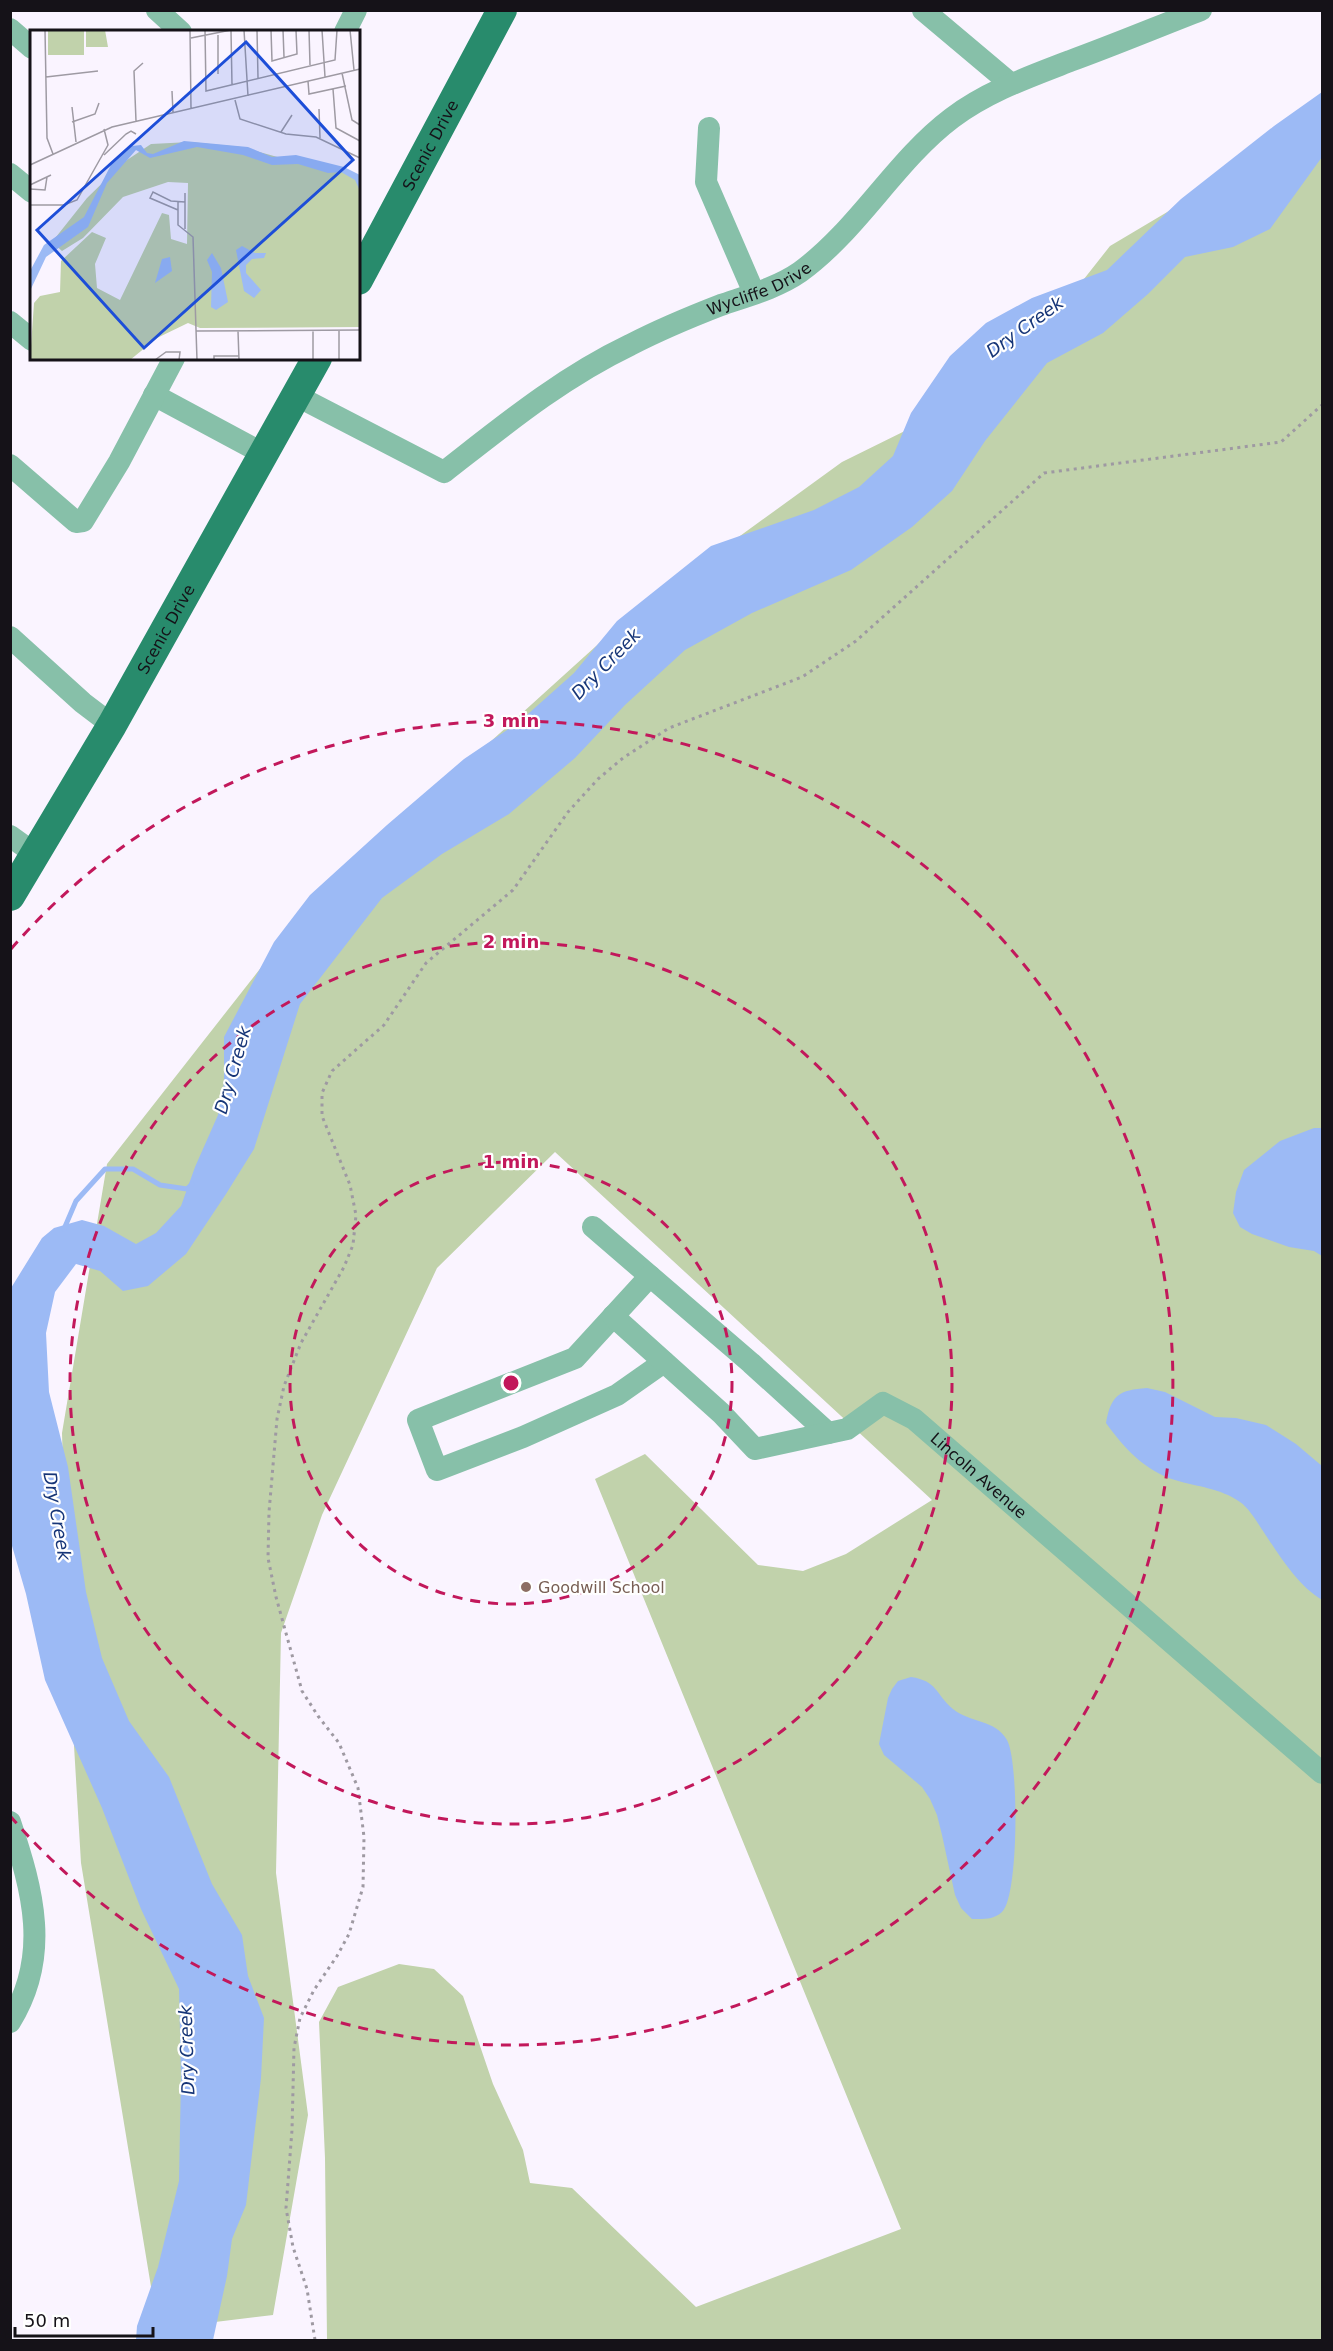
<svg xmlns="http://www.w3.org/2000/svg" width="1333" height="2351" font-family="'DejaVu Sans',sans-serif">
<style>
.green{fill:#c1d2ab}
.water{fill:#9cbaf5}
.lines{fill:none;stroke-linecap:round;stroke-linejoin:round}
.stream{stroke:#9cbaf5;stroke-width:5}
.path{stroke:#9e99a2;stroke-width:3;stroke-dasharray:3 4.5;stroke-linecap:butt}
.minor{stroke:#87c0a9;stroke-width:22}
.major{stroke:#288b6c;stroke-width:30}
.ring{fill:none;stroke:#c2185b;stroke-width:3;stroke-dasharray:10 8}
.education-dot{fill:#8d6e63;stroke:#fff;stroke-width:2}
.labels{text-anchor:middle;stroke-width:4.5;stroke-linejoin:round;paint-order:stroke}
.street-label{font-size:16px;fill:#151218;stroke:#fff}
.education-label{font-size:16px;fill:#785e54;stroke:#fff;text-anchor:start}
.water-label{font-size:18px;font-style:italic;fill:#173678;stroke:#fff}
.inset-road{fill:none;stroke:#9e9aa3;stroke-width:1.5}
.view{fill:#1d4ed8;fill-opacity:0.15;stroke:#1d4ed8;stroke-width:3}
.inset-edge{fill:none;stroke:#151218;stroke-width:3}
.centre{fill:#c2185b;stroke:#fff;stroke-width:3}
.ring-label{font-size:18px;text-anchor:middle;font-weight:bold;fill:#c2185b;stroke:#fff;stroke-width:4.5;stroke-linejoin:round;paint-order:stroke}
</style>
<rect width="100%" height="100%" fill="#faf4ff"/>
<path class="green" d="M1322,120V2340H327L325,2158L319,2022L338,1987L399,1964L434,1969L463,1996L493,2084L523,2150L530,2183L572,2188L696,2307L901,2229L595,1479L645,1454L758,1565L803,1571L846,1554L932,1500L555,1152L437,1268L322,1515L281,1633L276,1873L308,2115L273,2315L158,2329L81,1863L68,1645L62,1433L107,1164L310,905L627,618L842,462L1002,383L1110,246Z"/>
<g class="water">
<path d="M1322,92V157L1270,229L1233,247L1185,257L1148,294L1103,333L1047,363L985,441L952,491L912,527L851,570L752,613L685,650L625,705L575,758L509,814L442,854L382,898L300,1004L254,1149L226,1194L186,1254L148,1286L123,1291L100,1271L76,1264L55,1292L46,1333L49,1392L68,1467L86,1592L102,1658L129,1721L169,1777L212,1884L242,1935L248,1976L264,2018L261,2078L246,2205L232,2239L227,2276L213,2340H136L137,2326L158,2267L179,2181L181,2077L179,1989L141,1909L102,1808L45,1680L26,1594L10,1539L11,1288L42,1238L54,1228L82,1220L104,1226L136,1244L156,1233L181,1206L195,1167L218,1115L224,1083V1037L274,942L310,895L387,825L464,759L519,722L574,673L617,621L711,546L814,510L859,487L893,456L911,413L950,356L986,323L1032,298L1107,270L1181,199L1274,126Z"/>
<path d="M1314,1128H1322V1256L1314,1251L1289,1247L1252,1234L1240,1227L1233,1213L1236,1192L1244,1170L1280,1141Z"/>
<path d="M1147,1388L1165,1392L1215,1417L1236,1418L1266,1425L1296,1444L1322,1466V1600C1297,1585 1279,1555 1263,1531C1257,1522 1249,1508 1240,1502C1220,1488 1198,1487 1175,1480C1145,1471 1124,1448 1106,1423C1111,1395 1119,1390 1147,1388Z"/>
<path d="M911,1677C938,1681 935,1694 953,1709C970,1723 995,1719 1007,1740C1019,1761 1019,1897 1002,1912C993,1920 984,1919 972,1919L961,1908L955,1895L942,1835L937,1815L930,1799L922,1787L884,1755L879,1744L888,1698L892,1689L898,1681Z"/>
</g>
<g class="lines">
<path class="stream" d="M64,1229L76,1201L105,1169H133L160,1185L187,1189L192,1184"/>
<path class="path" d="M315,2340L307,2289L293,2247L286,2208L292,2130L294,2048L300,2018L314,1990L337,1956L349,1934L363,1887L364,1837L358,1788L339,1743L318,1716L302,1691L276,1597L268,1558L269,1512L277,1419L284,1386L301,1343L344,1267L353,1245L356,1215L350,1185L322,1116V1093L332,1071L384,1025L426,963L513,890L568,812L598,779L623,758L669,728L802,677L856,641L1044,473L1281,442L1322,405"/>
<g class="minor">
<path d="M157,10L181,32"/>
<path d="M923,10L1011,84"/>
<path d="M10,29L32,48"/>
<path d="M345,32L356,10"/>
<path d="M709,128L706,182L754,293"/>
<path d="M10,174L32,192"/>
<path d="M10,322L32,340"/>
<path d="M154,395L264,454"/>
<path id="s1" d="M297,396L444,472C503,426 561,378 630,345C659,330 690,317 721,305C747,296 777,288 800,272C859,229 895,161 952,118C988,91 1029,77 1070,61C1114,45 1157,27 1201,10"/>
<path d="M10,465L76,522L83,521L119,462L174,358"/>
<path d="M10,637L83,703L112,725"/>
<path d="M10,836L35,854"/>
<path d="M593,1227L751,1363L828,1433"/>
<path d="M650,1276L575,1358L418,1420L437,1470L523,1437L617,1395L664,1362"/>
<path id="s2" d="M613,1316L721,1413L755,1449L847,1429L883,1403L914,1419L1322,1773"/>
<path d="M10,1822C33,1891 51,1956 10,2022"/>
</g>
<g class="major">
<path id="s3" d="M358,280L502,10"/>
<path id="s4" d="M10,896L112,725L317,358"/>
</g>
</g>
<g class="ring">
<circle cx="511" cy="1383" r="221"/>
<circle cx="511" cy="1383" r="441"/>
<path d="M11 949A662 662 0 1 1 11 1817"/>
</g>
<circle class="education-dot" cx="526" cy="1587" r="6"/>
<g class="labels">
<g class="street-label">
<text dy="6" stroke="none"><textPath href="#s3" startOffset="153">Scenic Drive</textPath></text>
<text dy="6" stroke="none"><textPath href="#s1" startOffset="532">Wycliffe Drive</textPath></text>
<text dy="6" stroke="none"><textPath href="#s4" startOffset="309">Scenic Drive</textPath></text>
<text dy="6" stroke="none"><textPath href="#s2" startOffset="454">Lincoln Avenue</textPath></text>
</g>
<g class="education-label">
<text x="538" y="1593">Goodwill School</text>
</g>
<g class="water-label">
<text transform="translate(1025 327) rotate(-36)" y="6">Dry Creek</text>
<text transform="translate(606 664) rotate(-46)" y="6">Dry Creek</text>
<text transform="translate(233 1070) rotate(-74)" y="6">Dry Creek</text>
<text transform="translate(57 1516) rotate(80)" y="6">Dry Creek</text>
<text transform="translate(187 2050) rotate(-92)" y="6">Dry Creek</text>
</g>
</g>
<g transform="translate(30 30)">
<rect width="330" height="330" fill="#faf4ff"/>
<path d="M54,0V25H18V0ZM75,0L78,17H56V0ZM160,112L211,117L262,131L283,130L330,146V297L170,298L158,293L127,308L100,330H0L4,273L10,266L30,262L31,231L62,202L76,208L65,234L67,258L90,270L132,183L139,185L141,209L157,214L158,153L138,152L93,167L53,208L32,221L22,212L57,168L94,132L121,114Z" fill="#c1d2ab"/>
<path d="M154,111L218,117L242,127L266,125L314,137L330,145V161L325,150L311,142L298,143L268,134L242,135L213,125L167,117L120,128L106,120L77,153L58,197L16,227L0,261V241L14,215L54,187L82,133L102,116L111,115L117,123L123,124ZM212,216L225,223H236L234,228L222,229L216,235V243L231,260L224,268L214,261L206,220ZM182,223L191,238L198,272L186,280L181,277L182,242L177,230ZM140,227L142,241L125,253L132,229Z" fill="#9cbaf5"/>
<path class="inset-road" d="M15,0L17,108L23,124M160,0L161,79M175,0L176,61L305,30L307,0M214,0L218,66M227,0L228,48M241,0L242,31L267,24L266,0M253,0L254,27M279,0L280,35M292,0L295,47M320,0L324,40M201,1L202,55M188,5V44M161,8L201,0M312,43L322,90L330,95M16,47L68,41M278,51L279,64L316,56M303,59L306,98L330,111M142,61L143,83M205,70L210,89L256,104L286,107L330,128M42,77L46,112M289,79L290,108M106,91L104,41L113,33M42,92L65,84L69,73M251,102L262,85M74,125L96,104L101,101L106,104M0,135L82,97L330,39M0,155L21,145M0,159L15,160L17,147M155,163V199M148,172V195L163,207L167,330M0,175H34L47,170L78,115L74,99M148,180L120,168L123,162L141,171L155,172M283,300V330M309,300V330M166,301L330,300M208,301L209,330M125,330L136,322H150L149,330M184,330V326H209"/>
<path class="view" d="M216,12L323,130L114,318L7,200Z"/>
<rect width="330" height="330" class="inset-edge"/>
</g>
<circle cx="511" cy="1383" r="9" class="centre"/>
<g class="ring-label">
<text x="511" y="727">3 min</text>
<text x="511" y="948">2 min</text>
<text x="511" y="1168">1 min</text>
</g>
<rect width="1333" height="2351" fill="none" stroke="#151218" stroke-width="24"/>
<path d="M15 2327v9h138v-9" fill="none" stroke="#151218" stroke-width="3"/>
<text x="24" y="2327" font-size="18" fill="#151218" stroke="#ffffff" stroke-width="4.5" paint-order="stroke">50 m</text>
</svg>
